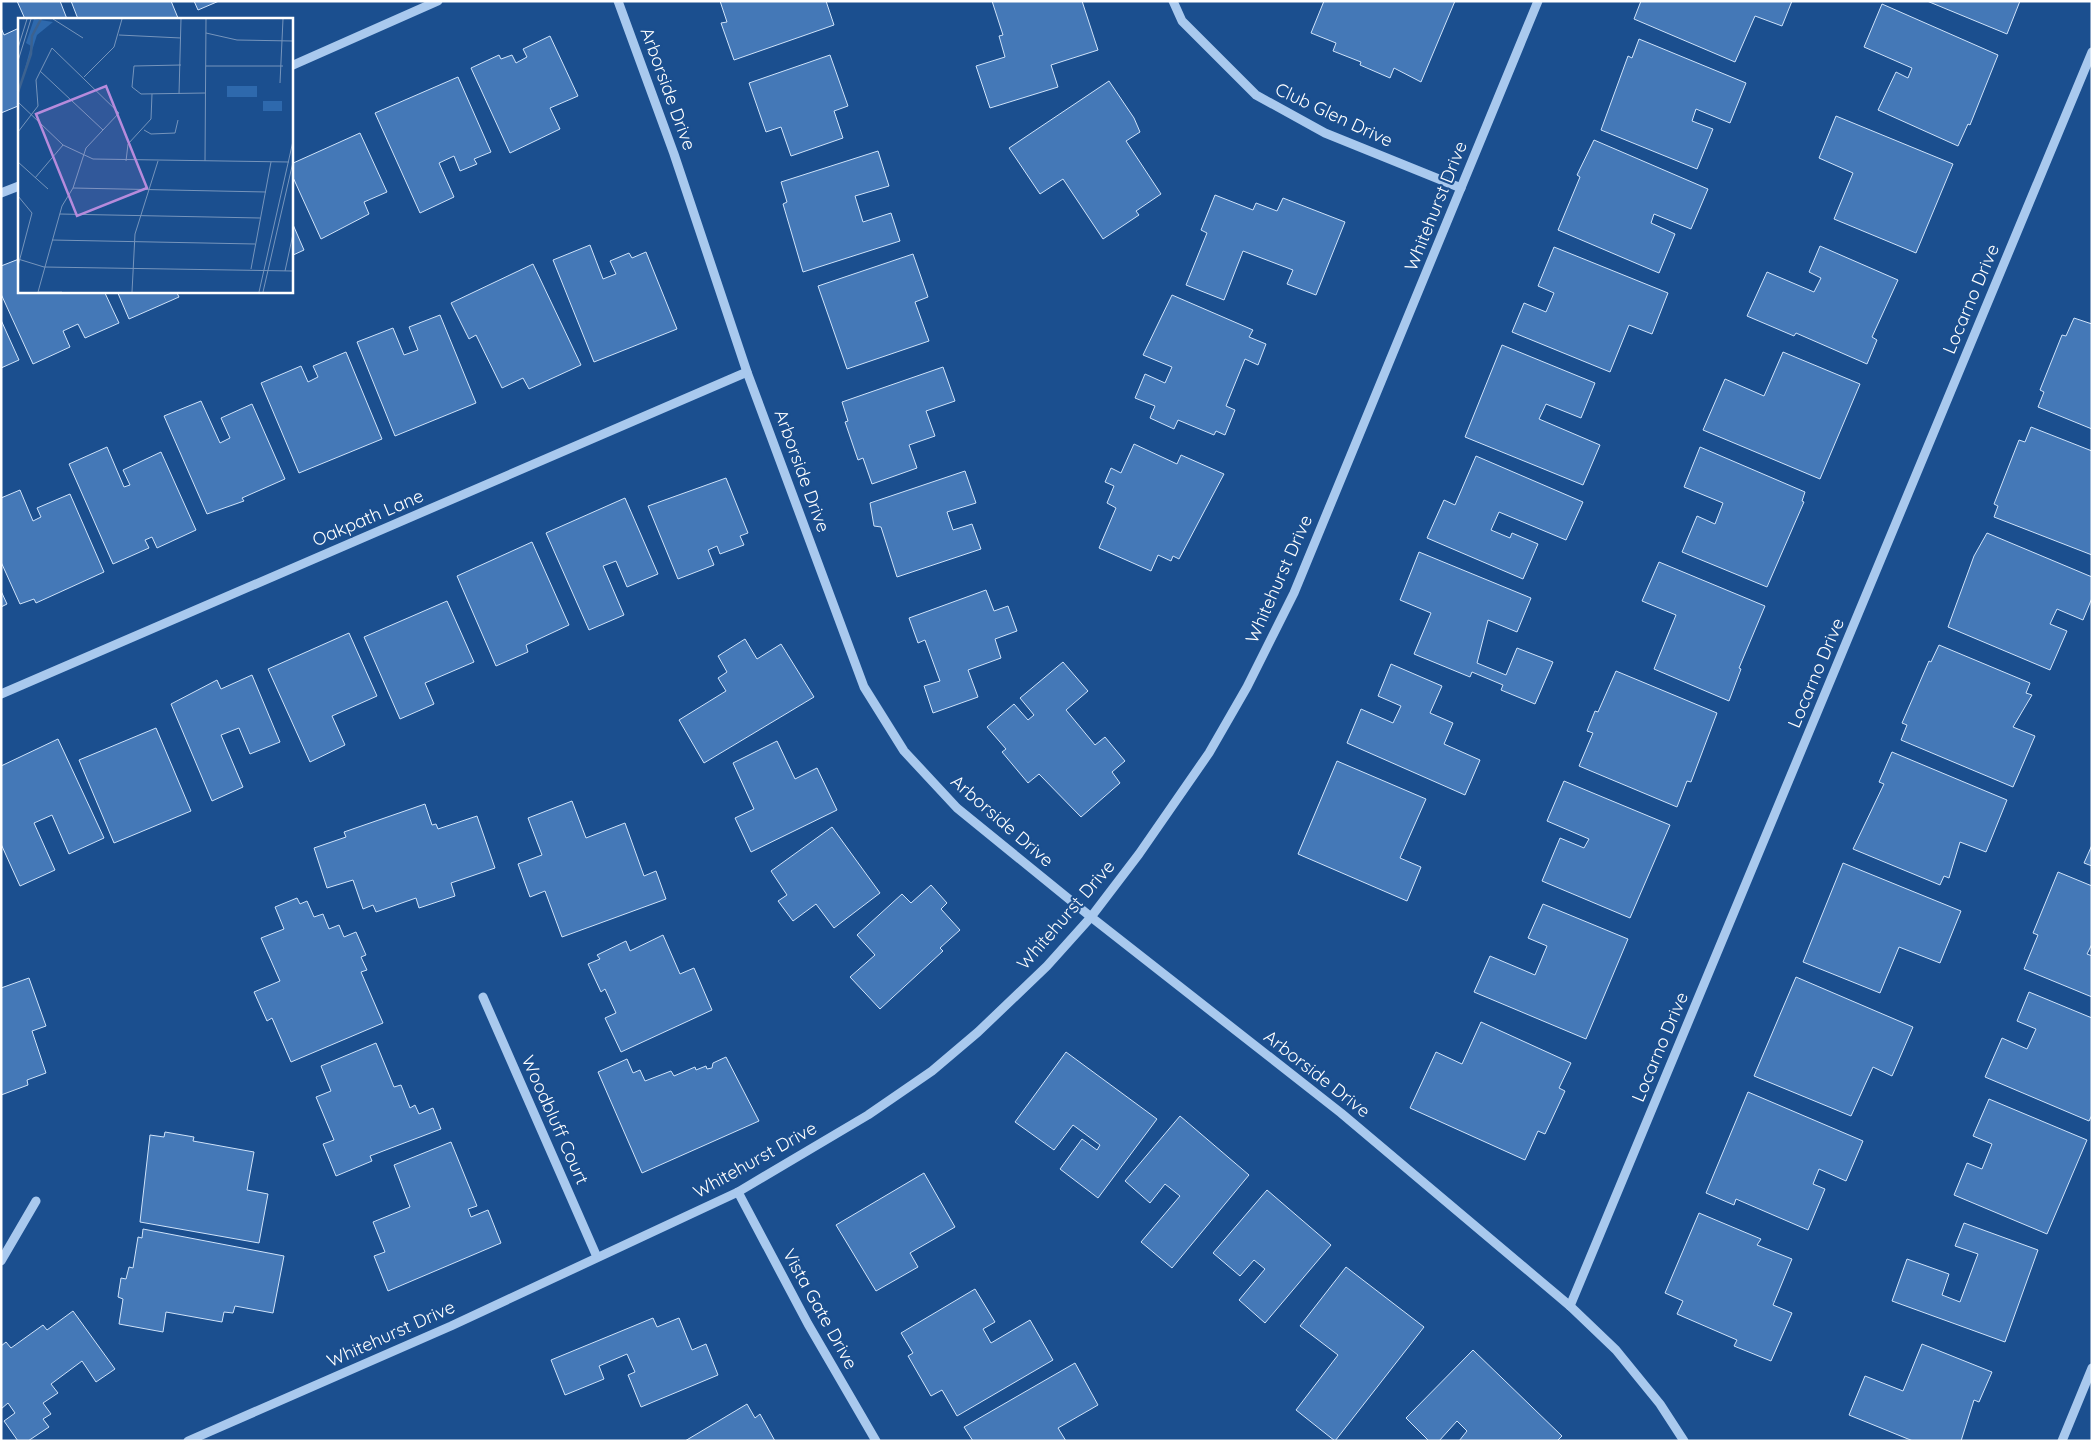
<svg xmlns="http://www.w3.org/2000/svg" width="2093" height="1442" font-family="Quicksand,sans-serif">
<style>
.building{fill:#4478b7;stroke:#cfe3fa}
.lines{fill:none;stroke-linecap:round;stroke-linejoin:round}
.minor{stroke:#a9c9ee;stroke-width:9}
.labels{text-anchor:middle;stroke-width:4.5;stroke-linejoin:round;paint-order:stroke}
.street-label{font-size:18px;fill:#fff;stroke:#1b4f8f}
.inset-river{fill:none;stroke:#3c6290;stroke-width:2.5}
.inset-road{fill:none;stroke:#7695bc;stroke-width:1}
.view{fill:#b68bdc;fill-opacity:0.15;stroke:#b68bdc;stroke-width:2.5}
.inset-edge{fill:none;stroke:#fff;stroke-width:2.5}
</style>
<rect width="100%" height="100%" fill="#1b4f8f"/>
<g class="building">
<path d="M17,1H60L67,19H25Z"/>
<path d="M71,1H171L178,18L78,19Z"/>
<path d="M194,1H219L198,10Z"/>
<path d="M720,1H826L834,25L734,60L721,23L727,22Z"/>
<path d="M992,1H1082L1098,50L1051,65L1058,87L990,108L976,66L1005,57L999,36L1003,35Z"/>
<path d="M1324,1H1455L1421,82L1394,68L1390,78L1360,65L1361,62L1333,51L1336,43L1311,33Z"/>
<path d="M1641,1H1792L1782,26L1755,16L1735,62L1634,19Z"/>
<path d="M1927,1H2020L2007,34Z"/>
<path d="M1882,4L1998,55L1970,125L1968,124L1958,146L1878,110L1896,72L1908,78L1912,68L1864,47Z"/>
<path d="M1,28L4,35L19,28V109L18,106L1,113Z"/>
<path d="M550,36L578,96L550,108L560,129L510,153L471,68L499,55L501,59L512,55L516,63L527,57L523,49Z"/>
<path d="M1639,39L1746,83L1730,123L1696,109L1692,121L1713,129L1697,169L1601,130L1628,56L1632,58Z"/>
<path d="M830,55L848,106L834,111L843,138L791,156L781,127L766,132L749,83Z"/>
<path d="M458,77L491,152L474,159L477,164L460,171L454,156L439,163L454,197L420,213L375,113Z"/>
<path d="M1109,81L1134,118L1140,132L1126,141L1161,194L1136,211L1139,215L1103,239L1063,179L1040,194L1009,148Z"/>
<path d="M1836,116L1953,164L1916,253L1834,219L1853,173L1819,158Z"/>
<path d="M360,133L387,192L364,202L369,214L321,239L291,173V164Z"/>
<path d="M1594,140L1708,189L1691,229L1654,214L1651,223L1675,234L1659,273L1558,230L1580,177L1577,175Z"/>
<path d="M878,151L889,186L855,196L863,222L891,213L900,241L803,272L783,204L787,202L781,182Z"/>
<path d="M1215,195L1253,210L1256,203L1277,211L1283,198L1345,222L1316,295L1287,284L1293,270L1243,251L1224,300L1186,285L1207,233L1201,230Z"/>
<path d="M291,220L304,250L291,256Z"/>
<path d="M590,245L603,279L616,274L610,261L629,253L632,258L646,252L677,329L594,362L553,260Z"/>
<path d="M1820,246L1898,280L1872,337L1877,340L1867,364L1796,333L1794,336L1747,316L1767,272L1814,292L1821,278L1809,272Z"/>
<path d="M1554,247L1668,293L1652,334L1629,325L1610,372L1512,332L1524,303L1546,312L1554,293L1538,286Z"/>
<path d="M913,254L928,297L915,302L929,341L847,369L818,286Z"/>
<path d="M19,259V291H104L119,323L85,338L78,324L63,331L70,347L33,364L1,294V266Z"/>
<path d="M533,264L581,365L529,389L523,378L502,388L476,335L469,339L451,303Z"/>
<path d="M117,291H176L179,297L129,319Z"/>
<path d="M1172,295L1253,330L1249,337L1266,344L1258,365L1245,359L1226,406L1235,410L1225,435L1216,431L1214,435L1178,420L1174,429L1150,418L1155,406L1135,398L1145,374L1165,383L1172,367L1143,355Z"/>
<path d="M440,315L476,403L395,436L357,342L393,328L404,355L418,350L409,327Z"/>
<path d="M2074,318L2092,324V429L2038,407L2044,392L2040,390L2062,335L2066,336Z"/>
<path d="M1,320L19,360L1,368Z"/>
<path d="M1502,345L1595,383L1581,418L1546,404L1539,419L1600,445L1583,485L1465,437Z"/>
<path d="M346,352L382,439L299,473L261,383L301,366L308,382L318,377L313,366Z"/>
<path d="M1783,352L1860,384L1820,479L1703,430L1725,379L1764,396Z"/>
<path d="M943,367L955,401L926,411L935,436L909,445L917,468L872,484L863,458L858,460L845,422L848,421L842,402Z"/>
<path d="M201,401L220,443L230,438L221,418L252,404L285,479L242,498L244,501L207,514L164,416Z"/>
<path d="M2031,427L2092,451V555L1994,517L1998,506L1994,504L2019,440L2025,442Z"/>
<path d="M1134,444L1177,464L1181,455L1224,474L1179,559L1173,556L1171,561L1158,555L1151,571L1099,548L1116,508L1107,503L1114,486L1105,482L1111,468L1121,473Z"/>
<path d="M107,447L124,487L130,485L123,470L161,452L196,530L157,548L152,537L145,540L149,548L113,564L69,464Z"/>
<path d="M1700,447L1805,492L1802,501L1804,502L1767,587L1682,552L1697,516L1715,524L1723,503L1684,487Z"/>
<path d="M1476,456L1583,502L1566,540L1499,512L1491,530L1510,538L1512,533L1538,544L1523,579L1427,538L1444,500L1455,505Z"/>
<path d="M965,471L976,503L947,512L953,530L972,524L981,549L897,577L881,527L874,526L870,503Z"/>
<path d="M726,478L748,533L740,536L744,545L720,554L717,546L708,550L714,565L678,579L648,506Z"/>
<path d="M20,490L33,521L41,517L37,508L70,494L104,572L36,603L34,599L20,604L1,562V498Z"/>
<path d="M625,498L658,574L627,587L616,561L603,566L624,615L589,630L546,533Z"/>
<path d="M1987,533L2092,577V598L2083,620L2057,609L2050,624L2067,631L2050,670L1948,627L1974,556Z"/>
<path d="M532,542L569,625L526,645L528,652L496,666L457,576Z"/>
<path d="M1419,552L1531,598L1517,632L1488,620L1477,663L1506,675L1517,648L1553,662L1535,704L1501,690L1503,685L1472,672L1470,677L1414,654L1431,613L1400,600Z"/>
<path d="M1659,562L1765,606L1739,668L1741,669L1729,701L1654,669L1676,615L1642,601Z"/>
<path d="M986,590L994,611L1008,606L1017,631L995,639L1001,658L968,670L978,697L933,713L924,686L940,681L925,640L918,643L909,618Z"/>
<path d="M1,591L7,604L1,607Z"/>
<path d="M447,601L474,662L425,683L434,704L400,719L364,637Z"/>
<path d="M349,633L377,696L332,716L345,745L310,762L268,669Z"/>
<path d="M745,639L757,659L781,644L814,697L704,763L679,720L726,691L718,678L727,672L718,656Z"/>
<path d="M1939,645L2030,683L2026,693L2032,695L2013,727L2035,736L2013,787L1901,740L1907,725L1902,723L1929,661L1931,662Z"/>
<path d="M1063,662L1088,691L1066,710L1095,745L1105,737L1125,761L1112,772L1120,783L1081,817L1039,774L1028,783L1002,752L1006,749L987,727L1014,704L1028,720L1034,715L1020,698Z"/>
<path d="M1391,664L1442,686L1430,713L1453,723L1444,744L1480,760L1465,795L1347,743L1361,709L1393,723L1401,706L1378,696Z"/>
<path d="M1616,671L1717,713L1691,782L1687,781L1677,807L1579,766L1593,733L1587,731L1595,711L1598,712Z"/>
<path d="M252,675L280,742L250,754L239,728L221,735L243,787L212,801L171,704L217,680L221,689Z"/>
<path d="M156,728L191,811L114,843L79,760Z"/>
<path d="M58,739L104,838L69,854L52,815L34,823L55,870L20,886L1,844V766Z"/>
<path d="M777,741L795,779L817,768L837,810L751,852L735,818L754,809L733,763Z"/>
<path d="M1892,752L2007,800L1986,852L1960,842L1949,878L1944,876L1940,885L1853,849L1884,784L1879,782Z"/>
<path d="M1337,761L1426,799L1400,858L1421,867L1407,901L1298,854Z"/>
<path d="M1564,781L1670,825L1630,918L1542,881L1560,838L1584,848L1589,839L1547,821Z"/>
<path d="M572,801L586,838L625,823L644,876L656,871L666,899L562,937L545,891L530,897L518,864L542,855L528,818Z"/>
<path d="M425,804L432,825L436,824L438,829L477,816L495,868L451,883L455,896L419,908L416,898L376,912L373,905L363,909L353,880L327,888L314,848L346,837L344,832Z"/>
<path d="M832,827L880,893L834,928L816,904L793,921L778,901L787,895L771,871Z"/>
<path d="M2092,845V866L2084,863Z"/>
<path d="M1843,863L1961,911L1940,963L1899,947L1880,993L1803,962Z"/>
<path d="M2058,872L2092,886V944L2087,954L2092,956V997L2024,969L2038,935L2033,933Z"/>
<path d="M931,885L947,903L941,909L960,930L940,948L943,951L880,1009L850,977L875,955L857,935L902,894L911,903Z"/>
<path d="M297,898L300,904L307,901L314,917L323,914L329,929L339,925L344,937L356,932L366,955L361,957L367,970L361,972L383,1023L291,1062L272,1018L267,1021L254,992L280,981L261,938L284,929L275,907Z"/>
<path d="M1543,904L1628,939L1586,1039L1474,992L1490,956L1535,975L1547,946L1528,938Z"/>
<path d="M663,935L680,974L694,968L712,1010L621,1052L605,1018L616,1013L605,989L601,992L588,964L600,959L597,955L626,941L630,951Z"/>
<path d="M1796,977L1913,1027L1892,1076L1873,1067L1851,1116L1754,1076Z"/>
<path d="M29,978L46,1026L32,1031L46,1073L27,1080L28,1085L1,1095V988Z"/>
<path d="M2029,992L2092,1018V1115L2089,1121L1985,1077L2002,1038L2027,1049L2036,1029L2017,1021Z"/>
<path d="M1481,1022L1571,1063L1559,1088L1565,1091L1545,1134L1538,1131L1525,1160L1410,1108L1436,1052L1462,1064Z"/>
<path d="M376,1043L394,1087L401,1085L410,1108L415,1105L419,1114L433,1108L441,1129L370,1156L372,1161L336,1176L323,1144L334,1140L316,1097L331,1091L321,1066Z"/>
<path d="M1066,1052L1157,1119L1098,1198L1060,1169L1082,1139L1097,1150L1100,1145L1073,1125L1054,1150L1015,1122Z"/>
<path d="M726,1057L759,1121L642,1173L598,1072L627,1059L633,1073L640,1070L645,1081L671,1071L674,1076L695,1067L696,1070L706,1066L707,1069L712,1068L713,1063Z"/>
<path d="M1748,1092L1863,1141L1846,1181L1819,1169L1813,1184L1825,1189L1808,1230L1736,1199L1734,1205L1706,1193Z"/>
<path d="M1989,1099L2087,1140L2047,1234L1954,1195L1967,1163L1982,1169L1992,1144L1973,1136Z"/>
<path d="M1180,1116L1249,1175L1172,1268L1141,1242L1180,1196L1165,1184L1150,1203L1125,1181Z"/>
<path d="M165,1132L194,1137L193,1141L254,1152L247,1190L268,1194L259,1243L140,1222L150,1135L164,1137Z"/>
<path d="M451,1142L477,1206L468,1209L471,1217L488,1210L501,1243L388,1291L374,1256L385,1252L373,1222L410,1207L394,1165Z"/>
<path d="M924,1173L955,1227L910,1253L918,1267L876,1291L836,1225Z"/>
<path d="M1267,1190L1331,1245L1265,1323L1239,1300L1265,1269L1254,1260L1240,1276L1213,1253Z"/>
<path d="M1699,1213L1761,1239L1757,1245L1792,1259L1773,1305L1792,1313L1771,1361L1734,1346L1737,1340L1677,1314L1683,1301L1665,1293Z"/>
<path d="M1964,1223L2038,1250L2005,1342L1892,1301L1907,1259L1949,1274L1942,1295L1960,1302L1978,1254L1955,1246Z"/>
<path d="M143,1229L284,1256L273,1313L235,1306L233,1313L224,1312L222,1322L166,1312L163,1332L119,1324L123,1299L118,1297L121,1278L126,1279L129,1267L133,1268L138,1237L142,1238Z"/>
<path d="M1346,1267L1424,1327L1335,1441L1296,1410L1338,1355L1300,1326Z"/>
<path d="M975,1289L995,1322L983,1329L991,1343L1030,1320L1053,1360L957,1416L942,1390L931,1396L908,1356L913,1353L901,1333Z"/>
<path d="M73,1311L115,1369L96,1382L82,1361L51,1384L58,1393L43,1403L51,1414L43,1419L49,1427L28,1441H18L4,1421L15,1413L8,1403L1,1409V1346L6,1342L11,1348L43,1325L47,1330Z"/>
<path d="M653,1318L657,1327L679,1318L692,1350L706,1344L718,1375L641,1407L628,1375L635,1372L627,1354L599,1366L604,1379L565,1395L551,1360Z"/>
<path d="M1922,1344L1992,1372L1979,1402L1974,1400L1961,1441H1913L1849,1415L1865,1376L1903,1391Z"/>
<path d="M1473,1350L1562,1436L1557,1441H1459L1467,1431L1457,1421L1439,1441H1429L1406,1418Z"/>
<path d="M1075,1363L1098,1405L1058,1428L1066,1441H973L964,1427Z"/>
<path d="M747,1404L755,1418L760,1414L775,1441H685Z"/>
</g>
<g class="lines">
<g class="minor">
<path d="M618,1L674,154L747,372L864,687L904,751L957,808L1091,917L1341,1113L1570,1306L1616,1350L1660,1404L1684,1441"/>
<path d="M1173,1L1182,21L1256,95L1325,133L1461,188"/>
<path d="M291,66L438,1"/>
<path d="M1,193L19,186"/>
<path d="M1,694L747,372"/>
<path d="M483,997L597,1257"/>
<path d="M738,1192L808,1324L876,1441"/>
<path d="M1,1261L36,1201"/>
<path d="M1570,1306L2092,52"/>
<path d="M188,1441L451,1326L738,1192L868,1115L932,1071L978,1032L1047,966L1091,917L1139,854L1209,753L1247,687L1294,593L1538,1"/>
<path d="M2062,1441L2092,1368"/>
</g>
</g>
<g class="labels">
<g class="street-label">
<text transform="translate(668 89) rotate(70)" y="6">Arborside Drive</text>
<text transform="translate(1334 115) rotate(25)" y="6">Club Glen Drive</text>
<text transform="translate(1436 206) rotate(-68)" y="6">Whitehurst Drive</text>
<text transform="translate(1971 299) rotate(-67)" y="6">Locarno Drive</text>
<text transform="translate(802 471) rotate(70)" y="6">Arborside Drive</text>
<text transform="translate(368 518) rotate(-23)" y="6">Oakpath Lane</text>
<text transform="translate(1279 579) rotate(-66)" y="6">Whitehurst Drive</text>
<text transform="translate(1816 673) rotate(-67)" y="6">Locarno Drive</text>
<text transform="translate(1002 821) rotate(41)" y="6">Arborside Drive</text>
<text transform="translate(1066 915) rotate(-49)" y="6">Whitehurst Drive</text>
<text transform="translate(1660 1047) rotate(-67)" y="6">Locarno Drive</text>
<text transform="translate(1317 1074) rotate(38)" y="6">Arborside Drive</text>
<text transform="translate(555 1120) rotate(66)" y="6">Woodbluff Court</text>
<text transform="translate(755 1160) rotate(-29)" y="6">Whitehurst Drive</text>
<text transform="translate(820 1309) rotate(61)" y="6">Vista Gate Drive</text>
<text transform="translate(391 1334) rotate(-24)" y="6">Whitehurst Drive</text>
</g>
</g>
<g transform="translate(18 18)">
<rect width="275" height="275" fill="#1b4f8f"/>
<path d="M16,1L35,4L19,17L0,76L13,28L8,25ZM209,68H239V79H209ZM245,83H264V93H245Z" fill="#2e69ad"/>
<path class="inset-river" d="M0,74L13,36L14,18L23,1"/>
<path class="inset-road" d="M35,1L65,20M188,15L219,22L275,23M101,17L163,20M0,30L9,1M0,43L13,1M163,47L116,48L114,69L123,76L187,75M188,48H265M22,53L85,112M66,59L96,29L104,1M262,65L265,1M161,76L163,1M0,84L45,127L75,141L271,144M126,112L133,116L157,115L160,102M0,114L20,88L18,62L34,30L101,95L68,130L55,170L44,188L20,274M108,143L110,126L133,101L134,76M187,143L188,1M0,144L30,171M17,160L45,127M55,170L248,174M0,178L14,195L0,248M42,196L242,200M34,222L237,226M0,241L26,249L275,253M233,251L253,144M267,253L275,216M20,274H44M114,274L117,216L140,143M241,274L275,123M245,274L275,144"/>
<path class="view" d="M88,68L129,170L59,198L18,96Z"/>
<rect width="275" height="275" class="inset-edge"/>
</g>
<rect width="2093" height="1442" fill="none" stroke="#ffffff" stroke-width="5"/>
</svg>
